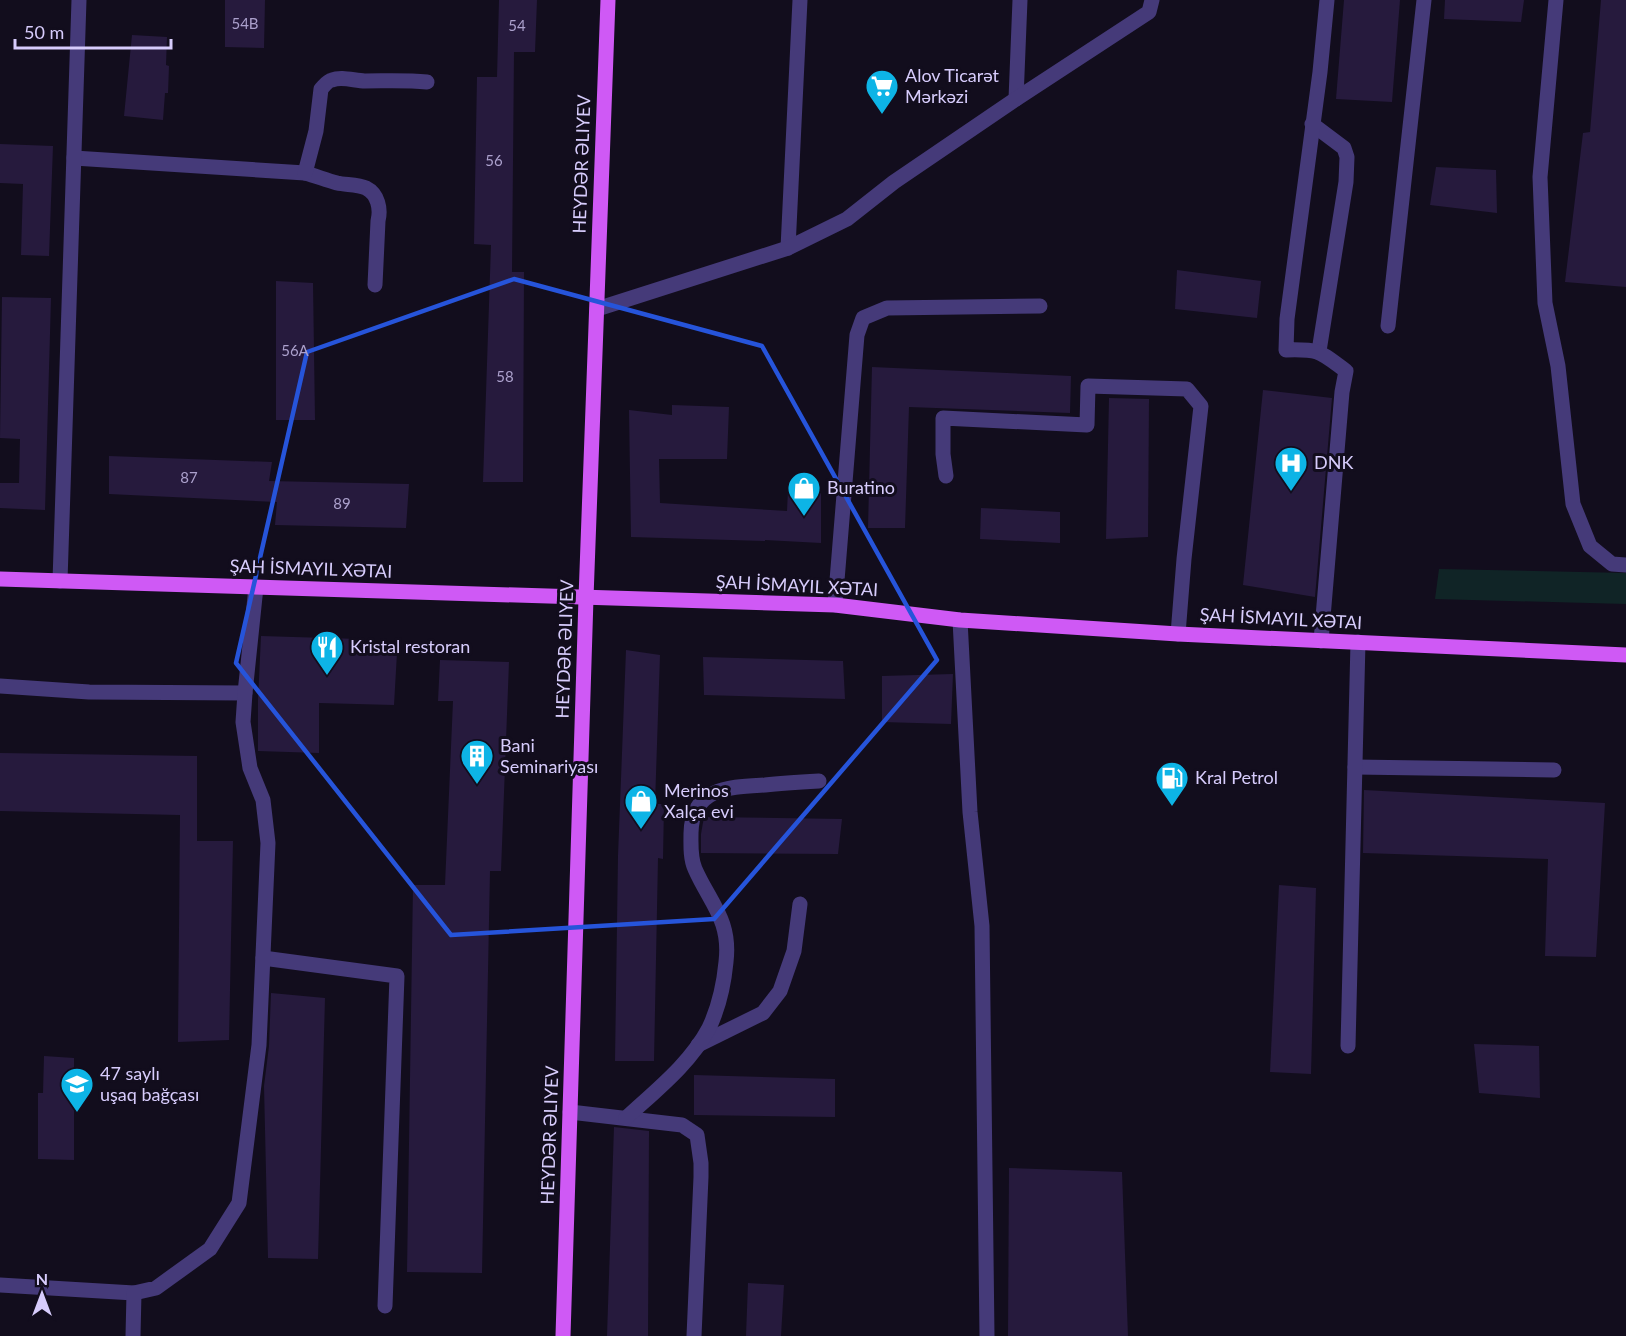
<svg xmlns="http://www.w3.org/2000/svg" width="1626" height="1336" font-family="Lato,sans-serif">
<style>
.green{fill:#102426}
.building{fill:#261a3d}
.lines{fill:none;stroke-linecap:round;stroke-linejoin:round}
.minor{stroke:#453a79;stroke-width:15}
.major{stroke:#cf59f5;stroke-width:15}
.marked{fill:none;stroke:#2654da;stroke-width:4.5;stroke-linejoin:round}
.labels{text-anchor:middle;stroke-width:6;stroke-linejoin:round;paint-order:stroke}
.number-label{font-size:15px;fill:#aba0cc}
.poi-label{font-size:18px;fill:#d7ccfc;stroke:#120d1d;text-anchor:start}
.street-label{font-size:18px;fill:#d7ccfc;stroke:#120d1d}
</style>
<rect width="100%" height="100%" fill="#120d1d"/>
<path class="green" d="M1439,569L1626,573V604L1435,599Z"/>
<g class="building">
<path d="M225,0H265L264,48L225,47Z"/>
<path d="M499,0H537L535,52H514L512,272H524L523,482H483L491,245L474,244L477,77H497Z"/>
<path d="M1344,0H1400L1392,102L1336,99Z"/>
<path d="M1445,0H1524L1521,22L1444,19Z"/>
<path d="M1601,0H1626V287L1565,282L1583,133L1590,132Z"/>
<path d="M132,35L167,37L166,65L169,66L168,93H165L163,120L124,116Z"/>
<path d="M0,144L53,146L49,256L21,255L23,184L0,183Z"/>
<path d="M1436,167L1496,170L1497,213L1430,205Z"/>
<path d="M1177,270L1261,281L1257,318L1175,309Z"/>
<path d="M276,281L313,283L315,420H276Z"/>
<path d="M2,297L51,298L45,510L0,508V483H19L20,439L0,438Z"/>
<path d="M872,367L1071,376L1070,413L909,407L905,528H868Z"/>
<path d="M1263,390L1332,398L1315,597L1243,585Z"/>
<path d="M1109,398L1149,399L1148,537L1106,539Z"/>
<path d="M672,405L729,407L727,459H659L660,503L787,511L788,490L821,493V543L765,540V541L631,537L629,410L672,415Z"/>
<path d="M109,456L272,462L269,481L409,484L406,528L275,525L277,502L109,494Z"/>
<path d="M981,508L1060,512V543L980,539Z"/>
<path d="M261,636L359,639V649L397,653L394,705L319,703V753L258,751V700Z"/>
<path d="M626,650L660,655L655,804H664L663,859L658,858L654,1061H615L618,856Z"/>
<path d="M703,657L843,661L845,699L704,695Z"/>
<path d="M440,660L509,662L501,871H490L482,1273L407,1272L413,885H445L453,701H438Z"/>
<path d="M953,674L951,724L882,722V676Z"/>
<path d="M0,753L197,756V841H233L229,1040L178,1042L180,815L0,811Z"/>
<path d="M1364,790L1605,803L1596,957L1545,956L1548,859L1363,853Z"/>
<path d="M704,817L842,819L838,854L701,853V834Z"/>
<path d="M1279,885L1316,888L1311,1074L1270,1072Z"/>
<path d="M271,993L325,998L318,1259L268,1258L264,1086L269,1046Z"/>
<path d="M1474,1044L1539,1046L1540,1098L1479,1093Z"/>
<path d="M44,1056L74,1058V1160L38,1159V1093H43Z"/>
<path d="M694,1075L835,1079V1117L694,1115Z"/>
<path d="M614,1127L649,1131L648,1336H607Z"/>
<path d="M1009,1168L1122,1172L1128,1336H1008Z"/>
<path d="M748,1283L784,1285L781,1336H746Z"/>
</g>
<g class="lines">
<g class="minor">
<path d="M1556,0L1540,177L1545,303L1558,366L1573,504L1590,546L1612,564L1626,565"/>
<path d="M1016,99L1020,0"/>
<path d="M1312,124L1344,148L1347,157L1346,182L1319,351"/>
<path d="M74,158L305,173C316,176 326,180 337,183C346,185 358,184 366,188C378,194 381,209 378,221L375,285"/>
<path d="M305,173L316,131L321,89C324,86 327,81 332,80C342,76 355,81 365,81C386,81 406,80 427,82"/>
<path d="M788,248L800,0"/>
<path d="M597,309L788,248L847,219L894,182L1016,99L1149,12L1152,0"/>
<path d="M1388,326L1424,0"/>
<path d="M946,476L943,454V418L1087,425L1088,386L1187,389L1201,406L1184,559L1178,634"/>
<path d="M60,581L79,0"/>
<path d="M835,605L857,335L863,318L887,308L1040,306"/>
<path d="M960,620L970,812L982,926L987,1336"/>
<path d="M1321,641L1342,392L1346,371C1319,351 1320,349 1286,350L1287,319L1320,72L1327,0"/>
<path d="M0,686L89,692L245,693"/>
<path d="M1355,767L1554,770"/>
<path d="M263,958L397,976L385,1306"/>
<path d="M698,1045L763,1013L780,991L794,951L800,904"/>
<path d="M1348,1046L1358,642"/>
<path d="M570,1112L682,1125L697,1135L701,1163V1177L694,1336"/>
<path d="M626,1118C655,1091 690,1064 709,1028C718,1009 724,983 726,962C731,920 710,903 695,869C690,858 691,844 691,833C692,787 730,787 765,785C783,783 801,782 819,781"/>
<path d="M0,1285L134,1293L156,1288L210,1249L239,1203L259,1045L268,843L263,800L250,768L243,722L245,693L256,587"/>
<path d="M133,1336L134,1293"/>
</g>
<g class="major">
<path d="M0,579L835,605L960,620L1178,634L1626,655"/>
<path d="M563,1336L586,598L608,0"/>
</g>
</g>
<path class="marked" d="M514,279L762,346L937,660L714,919L451,935L236,663L307,352Z"/>
<defs>
<symbol id="supermarket-pin" viewBox="-11 -11 22 30"><path d="M0 17L-7.5 6A9.5 9.5 0 1 1 7.5 6Z" fill="#0db4e6" stroke="#120d1d"/><path d="M-6-5.5h2.5l.6 2H6L4.5 2H-2.5L-4.4-4H-6ZM-1.5 3.2a1.3 1.3 0 1 0 .1 0ZM3 3.2a1.3 1.3 0 1 0 .1 0Z" fill="#fff"/></symbol>
<symbol id="hospital-pin" viewBox="-11 -11 22 30"><path d="M0 17L-7.5 6A9.5 9.5 0 1 1 7.5 6Z" fill="#0db4e6" stroke="#120d1d"/><path d="M-5-5h3v3.5h4V-5h3V5h-3V1.5h-4V5h-3Z" fill="#fff"/></symbol>
<symbol id="shop-pin" viewBox="-11 -11 22 30"><path d="M0 17L-7.5 6A9.5 9.5 0 1 1 7.5 6Z" fill="#0db4e6" stroke="#120d1d"/><path d="M-5-2.5h2.3a2.7 3.5 0 0 1 5.4 0H5L5.5 6h-11ZM-1.5-2.5h3a1.5 2.3 0 0 0-3 0Z" fill="#fff"/></symbol>
<symbol id="restaurant-pin" viewBox="-11 -11 22 30"><path d="M0 17L-7.5 6A9.5 9.5 0 1 1 7.5 6Z" fill="#0db4e6" stroke="#120d1d"/><path d="M-5-6h1v4h1v-4h1v4h1v-4h1v5L-1.5 .5V6h-2V.5L-5-1ZM5-6V6H3V1.5H1.5Q1.5-4 5-6Z" fill="#fff"/></symbol>
<symbol id="building-pin" viewBox="-11 -11 22 30"><path d="M0 17L-7.5 6A9.5 9.5 0 1 1 7.5 6Z" fill="#0db4e6" stroke="#120d1d"/><path d="M-4-6H4V6H1V3H-1V6H-4ZM-2.5-4.3h1.7v1.8h-1.7ZM.8-4.3h1.7v1.8H.8ZM-2.5-1h1.7V.8h-1.7ZM.8-1h1.7V.8H.8Z" fill="#fff"/></symbol>
<symbol id="fuel-pin" viewBox="-11 -11 22 30"><path d="M0 17L-7.5 6A9.5 9.5 0 1 1 7.5 6Z" fill="#0db4e6" stroke="#120d1d"/><path d="M-5.5-6h7V0h2V4h1.3V-2.5L3-4.5l.8-.8L6-3V5H2.5V1h-1V6h-7ZM-4.2-4.7v3.2H.2V-4.7Z" fill="#fff"/></symbol>
<symbol id="school-pin" viewBox="-11 -11 22 30"><path d="M0 17L-7.5 6A9.5 9.5 0 1 1 7.5 6Z" fill="#0db4e6" stroke="#120d1d"/><path d="M0-5L7-2L0 1L-7-2ZM-4 1L0 2.5L4 1V4Q0 6-4 4Z" fill="#fff"/></symbol>
</defs>
<g fill-rule="evenodd">
<use href="#supermarket-pin" x="863" y="67" width="38" height="52"/>
<use href="#hospital-pin" x="1272" y="444" width="38" height="52"/>
<use href="#shop-pin" x="785" y="469" width="38" height="52"/>
<use href="#restaurant-pin" x="308" y="628" width="38" height="52"/>
<use href="#building-pin" x="458" y="737" width="38" height="52"/>
<use href="#fuel-pin" x="1153" y="759" width="38" height="52"/>
<use href="#shop-pin" x="622" y="782" width="38" height="52"/>
<use href="#school-pin" x="58" y="1065" width="38" height="52"/>
</g>
<g class="labels">
<g class="number-label">
<text x="245" y="29">54B</text>
<text x="517" y="31">54</text>
<text x="494" y="166">56</text>
<text x="295" y="356">56A</text>
<text x="505" y="382">58</text>
<text x="189" y="483">87</text>
<text x="342" y="509">89</text>
</g>
<g class="poi-label">
<text x="905" y="82">Alov Ticarət<tspan x="905" dy="21">Mərkəzi</tspan></text>
<text x="1314" y="469">DNK</text>
<text x="827" y="494">Buratino</text>
<text x="350" y="653">Kristal restoran</text>
<text x="500" y="752">Bani<tspan x="500" dy="21">Seminariyası</tspan></text>
<text x="1195" y="784">Kral Petrol</text>
<text x="664" y="797">Merinos<tspan x="664" dy="21">Xalça evi</tspan></text>
<text x="100" y="1080">47 saylı<tspan x="100" dy="21">uşaq bağçası</tspan></text>
</g>
<g class="street-label">
<text transform="translate(582 164) rotate(-88)" y="6">HEYDƏR ƏLIYEV</text>
<text transform="translate(311 569) rotate(2)" y="6">ŞAH İSMAYIL XƏTAI</text>
<text transform="translate(797 586) rotate(3)" y="6">ŞAH İSMAYIL XƏTAI</text>
<text transform="translate(1281 619) rotate(3)" y="6">ŞAH İSMAYIL XƏTAI</text>
<text transform="translate(565 649) rotate(-88)" y="6">HEYDƏR ƏLIYEV</text>
<text transform="translate(550 1135) rotate(-88)" y="6">HEYDƏR ƏLIYEV</text>
</g>
</g>
<g transform="translate(42 1294)" stroke="#120d1d" stroke-width="4.5" paint-order="stroke">
<path d="M0-4.5L10 22L0 15L-10 22Z" fill="#d7ccfc"/>
<text y="-9" font-size="16" font-weight="bold" text-anchor="middle" fill="#d7ccfc">N</text>
</g>
<path d="M15 39v9h156v-9" fill="none" stroke="#d7ccfc" stroke-width="3"/>
<text x="24" y="39" font-size="18" fill="#d7ccfc" stroke="#120d1d" stroke-width="4.5" paint-order="stroke">50 m</text>
</svg>
